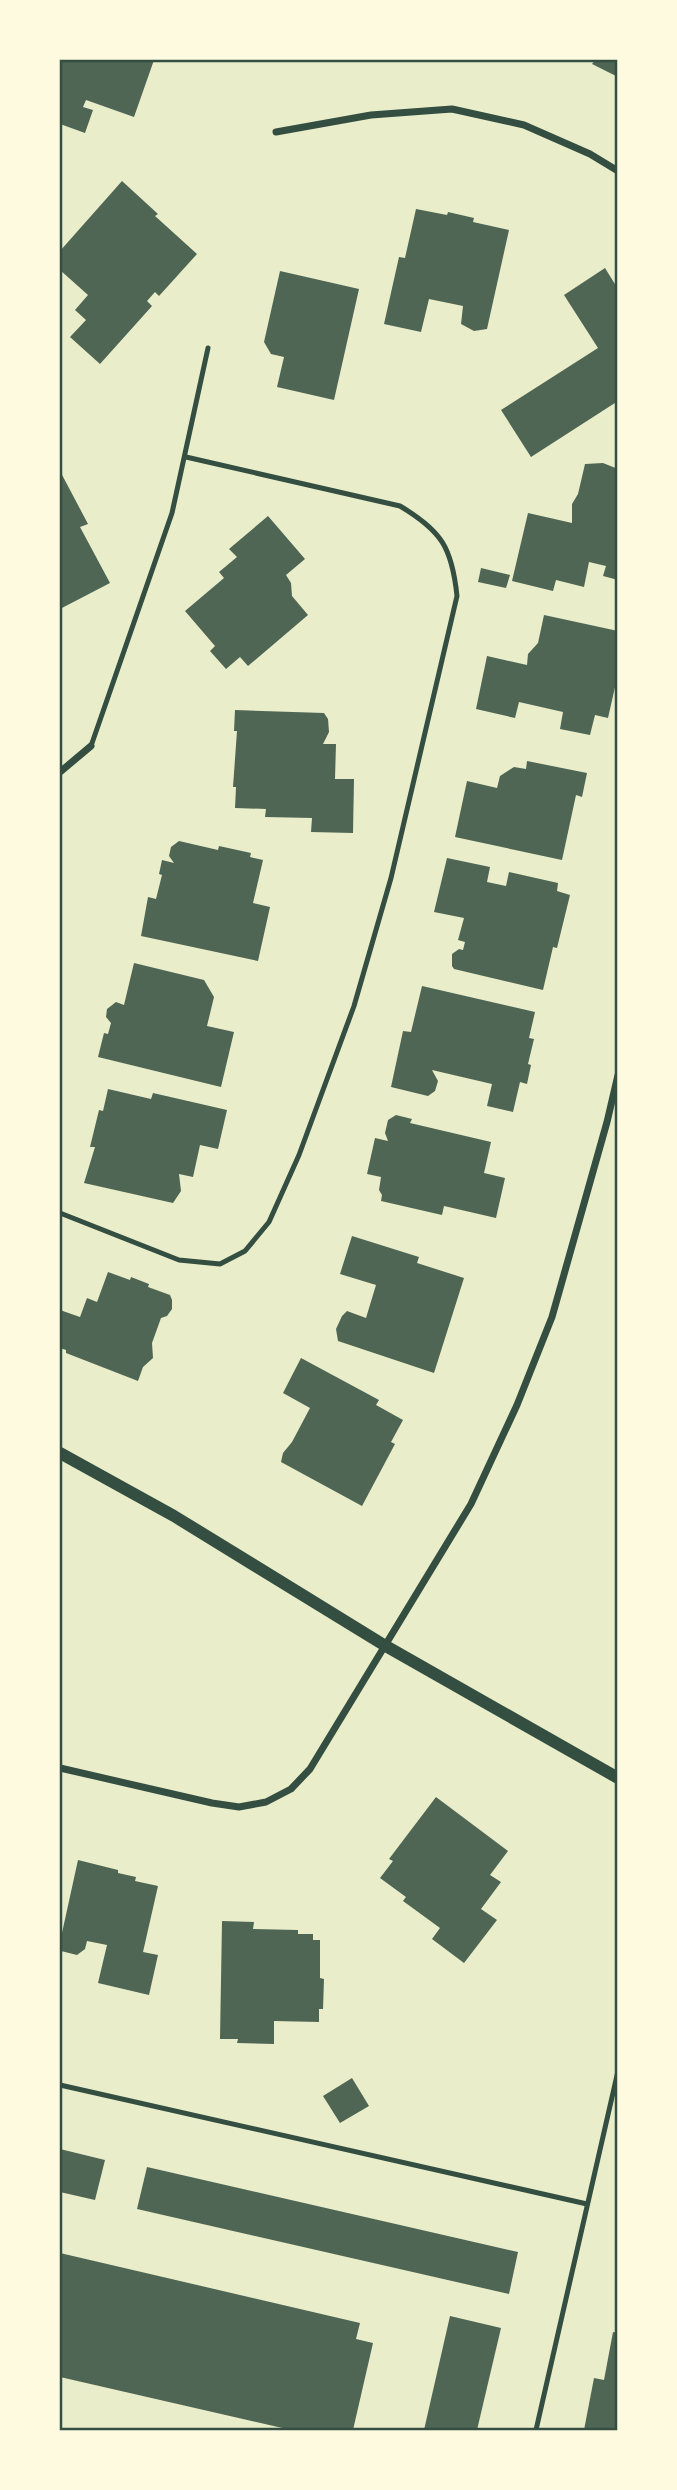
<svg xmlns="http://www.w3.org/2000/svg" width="677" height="2490" font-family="Montserrat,sans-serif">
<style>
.building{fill:#4f6655}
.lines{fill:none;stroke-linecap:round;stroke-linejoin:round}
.service{stroke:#344e41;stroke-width:5}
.minor{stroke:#344e41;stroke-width:7}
.tertiary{stroke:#344e41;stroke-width:12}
.neatline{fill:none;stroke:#344e41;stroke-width:2.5}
</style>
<rect width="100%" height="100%" fill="#e9edc9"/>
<g class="building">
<path d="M60,60H154L134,117L86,100L83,107L93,110L85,133L60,124Z"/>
<path d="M595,60H618V77L592,64Z"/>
<path d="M122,181L158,214L155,216L197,254L159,296L155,292L147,301L152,306L100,364L70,337L86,320L75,310L88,295L60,270V251Z"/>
<path d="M416,209L447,215L448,212L474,218L473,222L509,230L487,329L474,331L461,324L463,306L429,299L421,332L384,324L399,257L405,258Z"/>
<path d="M605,268L618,289V401L531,457L501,410L598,348L564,295Z"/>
<path d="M280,271L359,289L334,400L277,387L284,357L271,354L264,342Z"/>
<path d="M603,463L618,469V580L603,576L606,566L589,562L584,587L556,580L553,591L512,581L528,513L572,523V504L578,494L585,464Z"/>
<path d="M60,471L88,524L80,527L110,583L60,609Z"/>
<path d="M268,516L305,559L286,575L291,583L292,596L308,615L248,666L240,657L226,669L210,651L215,646L185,611L224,578L219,572L237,557L229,549Z"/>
<path d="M481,568L510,575L506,588L478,582Z"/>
<path d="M544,615L618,631V674L608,718L595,715L590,735L560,729L563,712L519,702L515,718L476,709L487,656L527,665L528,654L538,643Z"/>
<path d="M235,710L324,713L328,719L329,732L323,744H336L335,779H354L353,833L311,832L312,818L265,817L266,809L235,808L236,787H233L237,731H234Z"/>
<path d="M527,761L587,773L582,797L576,795L562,860L455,837L467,781L497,788L500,776L514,767L526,769Z"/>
<path d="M179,841L218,850L219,846L251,853L250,857L263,860L253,903L270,907L258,961L141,936L148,897L156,899L162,875L159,874L162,860L174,863L169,856L171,847Z"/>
<path d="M447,858L490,867L487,882L506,886L509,872L558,883L557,891L570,895L557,948L553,947L543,990L454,969L452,966V954L459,949L463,950L465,942L458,940L464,918L434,912Z"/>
<path d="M134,963L204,980L214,997L207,1026L234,1032L221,1087L98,1057L104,1033L108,1034L111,1023L106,1017L107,1009L116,1002L124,1005Z"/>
<path d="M422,986L535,1012L529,1038L534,1039L528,1064L531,1065L527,1084L520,1082L513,1112L487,1106L492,1084L432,1070L438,1081L435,1091L428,1096L391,1087L403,1031L411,1032Z"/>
<path d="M108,1089L151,1099L153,1093L227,1110L218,1149L200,1145L193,1177L179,1174L181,1191L173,1203L84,1183L95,1147H90L99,1110L103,1111Z"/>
<path d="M396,1115L412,1119L410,1123L491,1142L484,1173L505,1178L496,1218L444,1206L442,1215L381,1201L382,1195L379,1190L381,1177L367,1174L375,1138L388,1141L385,1133L388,1120Z"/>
<path d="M352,1236L419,1257L417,1263L464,1278L434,1373L338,1341L336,1329L342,1316L347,1311L366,1318L376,1285L340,1274Z"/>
<path d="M108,1272L130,1280L131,1277L149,1284L148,1287L170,1295L172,1300V1309L167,1316L161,1318L152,1343L153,1358L143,1367L138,1381L66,1353V1350L60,1348V1310L80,1317L87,1298L97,1302Z"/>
<path d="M301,1358L379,1400L376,1405L403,1420L391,1442L395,1444L362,1506L281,1462L283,1453L292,1442L310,1408L283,1393Z"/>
<path d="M436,1797L508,1851L490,1875L501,1882L481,1909L497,1920L464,1963L432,1939L440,1928L403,1901L406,1897L380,1878L393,1861L389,1859Z"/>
<path d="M78,1860L118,1870V1873L136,1877L135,1881L158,1886L143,1952L158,1955L149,1995L98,1983L107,1945L87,1941L85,1949L77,1955L61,1951L60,1942Z"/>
<path d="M222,1921L254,1922L253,1929L298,1930V1934H313V1940H320V1978L324,1979L323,2009H319V2022L274,2021V2044L237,2043L238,2039H220Z"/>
<path d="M352,2078L369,2106L340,2123L323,2096Z"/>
<path d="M60,2149L105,2160L95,2200L60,2192Z"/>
<path d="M147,2167L518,2252L509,2294L137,2209Z"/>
<path d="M60,2253L360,2323L356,2339L373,2343L353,2430H291L60,2377Z"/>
<path d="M450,2316L501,2328L477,2430H424Z"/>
<path d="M613,2332L618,2333V2430H584L594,2378L604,2380Z"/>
</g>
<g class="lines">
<g class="service">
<path d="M91,746L172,513L208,348"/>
<path d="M60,1213L179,1260L220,1264L245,1251L269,1222L299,1155L354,1006L391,878L457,596C452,548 442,531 400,506L186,457"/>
<path d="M60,2085L587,2204"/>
<path d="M536,2430L618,2071"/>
</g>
<g class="minor">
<path d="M276,132L371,115L452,109L524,125L590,154L618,171"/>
<path d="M60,772L91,746"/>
<path d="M60,1768L212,1803L239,1807L266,1802L291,1789L310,1769L471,1504L517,1405L552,1317L607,1122L618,1075"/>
</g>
<path class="tertiary" d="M60,1453L174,1516L384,1645L618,1778"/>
</g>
<rect width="677" height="2490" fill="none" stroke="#fefae0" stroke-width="122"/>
<rect x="61" y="61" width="555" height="2368" class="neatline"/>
</svg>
